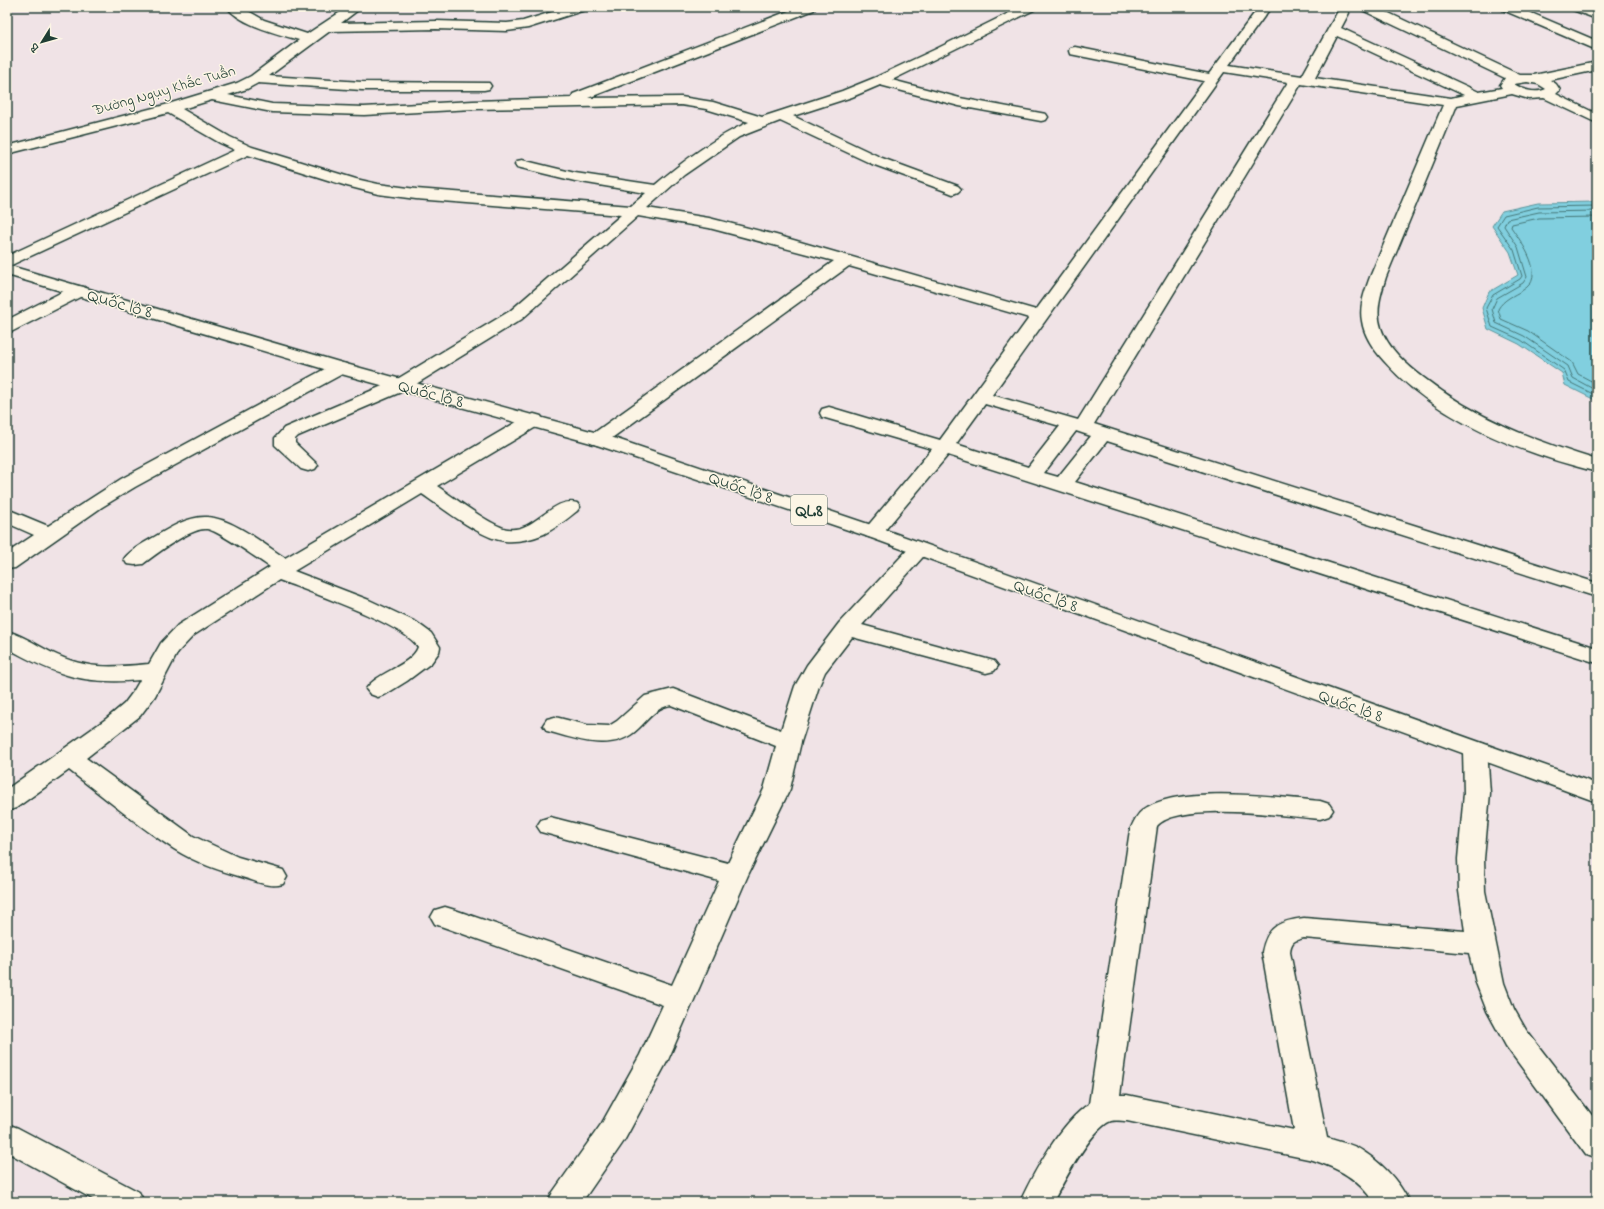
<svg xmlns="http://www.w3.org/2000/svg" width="1604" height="1209" font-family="'Indie Flower',sans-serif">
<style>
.water{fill:#81cfdf;stroke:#5a959b}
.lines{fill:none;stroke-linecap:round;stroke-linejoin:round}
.shore{stroke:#467778;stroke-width:1}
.minor-casing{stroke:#1f3d34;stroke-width:3}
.highway-casing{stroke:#1f3d34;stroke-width:3}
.minor{fill:#fcf5e5;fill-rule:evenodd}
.highway{fill:#fcf5e5;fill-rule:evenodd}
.labels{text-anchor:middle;stroke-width:3;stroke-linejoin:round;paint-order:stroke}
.far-street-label{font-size:15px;fill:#1f3d34;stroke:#fcf5e5}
.shield{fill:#fcf5e5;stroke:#617469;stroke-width:1}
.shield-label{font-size:17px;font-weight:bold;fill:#1f3d34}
.street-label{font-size:18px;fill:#1f3d34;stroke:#fcf5e5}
</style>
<rect width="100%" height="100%" fill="#f0e3e6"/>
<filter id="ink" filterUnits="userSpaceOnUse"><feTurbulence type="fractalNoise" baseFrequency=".025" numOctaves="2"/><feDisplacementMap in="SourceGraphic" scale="8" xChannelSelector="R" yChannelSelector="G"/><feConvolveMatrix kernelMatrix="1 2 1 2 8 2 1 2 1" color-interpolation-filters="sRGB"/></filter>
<g filter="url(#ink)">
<path class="water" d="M1597,202V401L1565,385L1562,373L1519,344L1488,329L1482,308L1489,292L1518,275L1510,252L1492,226L1502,211L1538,203Z"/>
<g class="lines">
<g class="shore">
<path d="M1597,206L1538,207L1504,215L1497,226L1514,250L1522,276L1520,279L1493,295L1486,308L1492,327L1521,340L1564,370L1569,382L1597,396"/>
<path d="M1597,211L1539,212L1507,219L1504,226L1518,247L1527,277L1523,283L1497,298L1492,309L1496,323L1524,336L1568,366L1573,378L1597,391"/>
<path d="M1597,217L1539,218L1512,224L1511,227C1522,243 1547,276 1523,290C1513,296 1504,299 1498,309L1501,319L1528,331L1572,362L1578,374L1597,384"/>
</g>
<defs>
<g id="minor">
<path d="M227,7H241L264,20L307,34L348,7H362L341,23L436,21L507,23L523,21L568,7H587L585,10L528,28L507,31L436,29L330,31L269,76L362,82L489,83L491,86L489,89L484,90H362L258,83L247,89L228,95L272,104L364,107L473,101L572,98L573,94L799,7H816L814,10L588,98L681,97L713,102L762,117L842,91L874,78L936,49L1021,7H1036L1034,10L892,80L960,98L1046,114L1048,117L1046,120L1041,121L959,106L880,85L852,97L793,116L882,158L958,186L961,189L958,192L953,194L948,192L872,164L780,121L739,137L684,175L647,208L709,218L776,235L1036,310L1204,81L1075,55L1070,54L1069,51L1070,48L1075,47L1209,74L1259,7H1271L1229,65L1302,76L1337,13L1339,10H1347L1349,13L1341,28L1479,92L1502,88L1500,85L1505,78L1362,10L1360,7H1376L1520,75H1534L1597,62V70L1550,80L1556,84L1560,90L1556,94L1597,114V123L1544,98L1529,99L1512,94L1457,105L1386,277C1381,293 1375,311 1381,328C1388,349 1407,365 1424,378C1475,418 1535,441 1597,460V472C1521,453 1437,421 1384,361C1374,350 1364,336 1362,321C1359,306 1365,291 1370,277L1443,105L1301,84L1094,424L1597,583V597L1107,441L1075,482L1597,648V663L948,455L880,536L873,538L866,536L863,532L866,528L932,449L822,417L820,413L822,409L829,407L836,409L940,440L1029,318L849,266L605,443L598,445L591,443L588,439L591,435L834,261L709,228L638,216L522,319L408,389L298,436L295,439V443L318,465L315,469L308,471L301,469L275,445V438L284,428L394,381L510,311L621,215L416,199L378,194L347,186L248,155L7,267V256L235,150L220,143L168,113L7,154V146L165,105L237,83L251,76L299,40C279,34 240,25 227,7ZM1337,36L1464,95L1451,98L1315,78ZM1224,72L1288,82L1078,420L992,395ZM1527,82L1538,84L1546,89C1536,94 1523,90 1514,84ZM212,100L272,112L364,115L473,109L681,105L706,109L749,122C715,137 683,161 655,185L575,173L522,160L517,161L515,164L517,167L575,181L646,193L631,206L416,189L378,184L356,179L252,147L230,137L182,109ZM985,404L1060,426L1028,467L956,444ZM1076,431L1091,436L1058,477L1044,473Z"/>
<path d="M1501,7H1517L1597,41V50L1503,10Z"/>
<path d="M1571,7H1588L1597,11V19L1573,10Z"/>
<path d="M78,286L84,287L86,291L84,295L13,331L7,332V320L72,287Z"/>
<path d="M340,363L346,364L349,368L346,372L135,487L102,507L15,568L7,569V553L34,535L7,523V509L48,526L121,479L334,364Z"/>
<path d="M534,414L541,416L543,420L541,424L437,486C452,496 492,527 508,529C535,533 552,496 577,503L580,507L577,511C567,519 556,528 544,534C532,539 518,542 505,541C481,539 443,508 422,494L294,571L369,600L416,622L431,633L440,647L439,652L431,663L407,681L386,694L378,697L370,694L366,689C377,672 411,666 418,647C404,624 307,591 279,580L194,635L178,652L155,696L140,716L86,758L193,836L238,857L283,870L287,877L283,884C269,888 259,882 245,878C221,871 196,863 174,849C138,826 104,797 69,770L16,808L7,811V789L106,719L124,704L133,692L140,680C83,685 56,675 7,648V631C25,636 41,648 57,655C89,670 115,667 149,664L161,643L178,625L270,567C258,559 219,531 207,529C191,527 156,554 143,564L135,565L127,564L124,559C131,549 146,542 156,536C171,527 189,516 207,517C232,518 265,545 285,558L527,416Z"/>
<path d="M919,543L926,545L930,549L862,625L994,661L998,666L994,671L986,673L852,637L825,672L819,686L801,742L790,789L748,875L668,1060L624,1141L582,1202H548L553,1192L602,1123L640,1055L663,1005L435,924L431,917L435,910L445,907L455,910L672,985L719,881L541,832L537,826L541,820L550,817L728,863L764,789L776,746L671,705C657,707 649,718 639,728C613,754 577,739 547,731L543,725L547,719L555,717L587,725L609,726L617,721L645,696L673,689L781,730L795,686L807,665L839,623L912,545Z"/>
<path d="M1475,742L1484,744L1487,750L1490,793L1484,859L1485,891L1504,983L1514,1009L1526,1030L1597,1122V1159L1586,1155L1506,1046L1487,1011L1476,983L1469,953L1304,938C1294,940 1291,942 1290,952L1327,1138C1336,1141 1347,1143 1356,1147C1378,1159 1399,1180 1409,1202H1374C1357,1178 1340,1169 1313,1160L1127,1121C1122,1121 1116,1120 1111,1121C1091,1128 1063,1183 1053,1202H1020C1034,1172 1061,1122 1089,1104L1130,830C1133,823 1137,814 1143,810C1176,784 1279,797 1320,801L1329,804L1333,810L1329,816L1320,819C1287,816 1179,801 1157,826L1120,1095H1127L1294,1130L1262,952C1267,926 1280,921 1304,918L1465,931L1459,891L1458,859L1464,793L1463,750L1466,744Z"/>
<path d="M7,1124L18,1128L139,1192L144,1202H98L7,1152Z"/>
</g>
<path id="highway" d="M7,265L346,364L605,435L880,528L1597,784V802L866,536L591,443L334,372L7,275Z"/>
</defs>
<use href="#minor" class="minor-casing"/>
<use href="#highway" class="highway-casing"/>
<use href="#minor" class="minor"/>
<use href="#highway" class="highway"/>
</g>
</g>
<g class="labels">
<g class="far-street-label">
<text transform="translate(164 90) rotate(-16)" y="5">Đường Ngụy Khắc Tuần</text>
</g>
<rect class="shield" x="791" y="495" width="36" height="30" rx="3"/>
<g class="shield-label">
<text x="809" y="516">QL.8</text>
</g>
<g class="street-label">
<text transform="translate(120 303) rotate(16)" y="6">Quốc lộ 8</text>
<text transform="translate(431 393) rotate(15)" y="6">Quốc lộ 8</text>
<text transform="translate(741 487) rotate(19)" y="6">Quốc lộ 8</text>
<text transform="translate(1046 595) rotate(20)" y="6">Quốc lộ 8</text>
<text transform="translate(1351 705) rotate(20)" y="6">Quốc lộ 8</text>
</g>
</g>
<rect width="1604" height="1209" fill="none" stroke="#fcf5e5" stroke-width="24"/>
<rect x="12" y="12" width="1580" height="1185" fill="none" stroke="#1f3d34" stroke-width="1.5" filter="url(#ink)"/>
<g transform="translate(42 42) rotate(233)" stroke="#fcf5e5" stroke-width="3" paint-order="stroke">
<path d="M0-3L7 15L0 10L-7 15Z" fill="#1f3d34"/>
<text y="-6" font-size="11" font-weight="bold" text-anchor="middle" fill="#1f3d34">B</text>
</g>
</svg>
